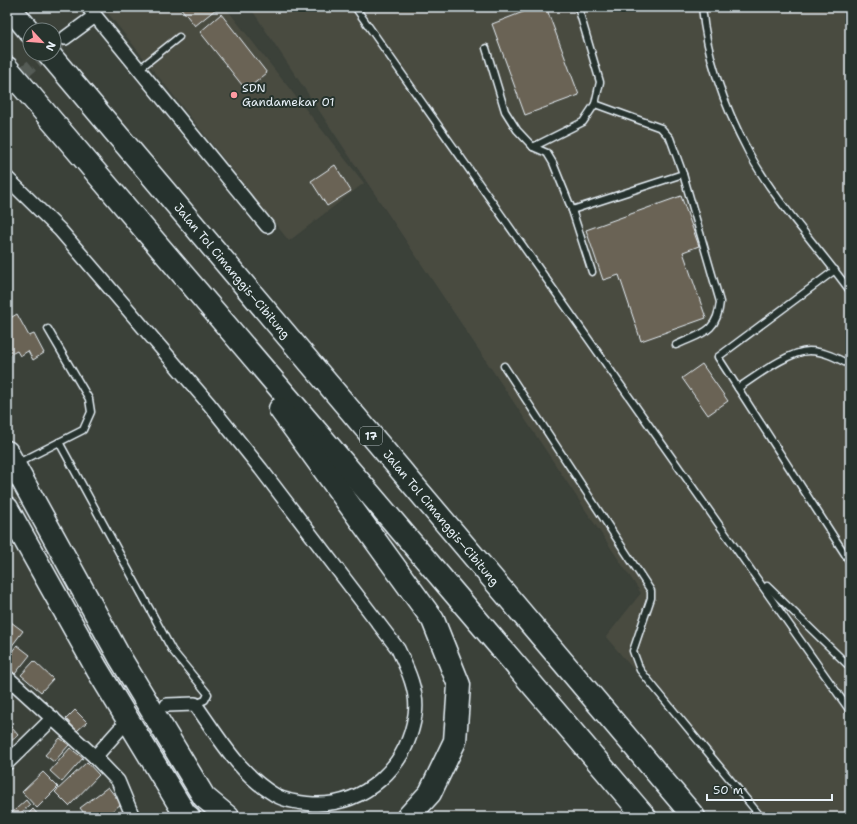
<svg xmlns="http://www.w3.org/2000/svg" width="857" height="824" font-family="'Shantell Sans',sans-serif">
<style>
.built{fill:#494b41}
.building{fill:#6b6354;stroke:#e8f1f8}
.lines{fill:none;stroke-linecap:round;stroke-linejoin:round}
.street-tunnel{stroke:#555b56;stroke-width:13;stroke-dasharray:13 6;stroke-linecap:butt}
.lane-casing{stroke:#e8f1f8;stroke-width:9}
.street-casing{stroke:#e8f1f8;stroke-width:16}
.highway-casing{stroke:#e8f1f8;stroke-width:25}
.lane{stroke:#26332d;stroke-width:6}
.street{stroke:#26332d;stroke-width:13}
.highway{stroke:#26332d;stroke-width:22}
.poi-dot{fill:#ff9aa2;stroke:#26332d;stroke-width:1.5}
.labels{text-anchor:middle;stroke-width:4;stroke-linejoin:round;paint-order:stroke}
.shield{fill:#26332d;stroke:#aeb8bb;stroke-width:1}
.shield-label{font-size:11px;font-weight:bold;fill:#e8f1f8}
.poi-label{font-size:12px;fill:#e8f1f8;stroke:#26332d;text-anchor:start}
.street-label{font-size:12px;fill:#e8f1f8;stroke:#26332d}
</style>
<rect width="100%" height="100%" fill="#3b4139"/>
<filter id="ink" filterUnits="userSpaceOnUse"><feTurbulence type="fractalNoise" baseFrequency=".025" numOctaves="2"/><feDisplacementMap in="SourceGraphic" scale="8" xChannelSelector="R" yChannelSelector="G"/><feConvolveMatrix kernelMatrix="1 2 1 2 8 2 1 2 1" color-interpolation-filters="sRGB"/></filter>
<g filter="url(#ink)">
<g class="built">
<path d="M103,7H225L364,183L289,241Z"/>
<path d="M250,7H850V817H759L606,637L641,593Z"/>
</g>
<g class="building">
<path d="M180,7H215L216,9L195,26Z"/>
<path d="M536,7H546L579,95L525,115L492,24Z"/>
<path d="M221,14L267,73L246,90L200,32Z"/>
<path d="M335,165L351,191L327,206L311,181Z"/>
<path d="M681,196L699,246L683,252L706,318L641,341L619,275L603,280L586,230Z"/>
<path d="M17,314L29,336L34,334L44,353L33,360L28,351L20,356L17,351L9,355L7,352V320Z"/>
<path d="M702,364L728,401L708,415L682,378Z"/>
<path d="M7,619L23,631L11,647L7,644Z"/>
<path d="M17,645L30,655L15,674L7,668V658Z"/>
<path d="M34,661L53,679L41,692L21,675Z"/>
<path d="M75,710L87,722L77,731L66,719Z"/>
<path d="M7,722L18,735L7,745Z"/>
<path d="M60,738L69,745L54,762L45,755Z"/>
<path d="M70,748L83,758L62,782L50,771Z"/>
<path d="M87,762L99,775L69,806L55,792Z"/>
<path d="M43,772L58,787L37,808L22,792Z"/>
<path d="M108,787L121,804L105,817H87L80,808Z"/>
<path d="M26,800L30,805L16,817H7Z"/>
<path d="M33,809L40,817H25Z"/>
<path d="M121,812L124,817H113Z"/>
</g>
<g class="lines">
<g class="street-tunnel">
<path d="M54,47L65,38"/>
<path d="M7,86L46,54"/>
</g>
<defs>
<g id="lane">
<path d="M355,7L850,711"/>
<path d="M702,7C707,59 725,108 749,153C776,203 817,245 850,291"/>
<path d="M486,48L505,111L517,130L533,147L583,122L595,104L600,82L578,7"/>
<path d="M139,69L179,37"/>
<path d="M595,104L661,128L670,138L683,174L720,302C717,333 702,333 676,345"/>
<path d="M533,147L547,153L553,163L572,210L592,272"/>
<path d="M572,210L683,174"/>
<path d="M835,270L718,357L850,562"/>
<path d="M504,366L651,591V598L633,651L640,670L761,817"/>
<path d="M738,388C755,377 789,351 809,351C824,351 837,358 850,365"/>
<path d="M59,442L172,650L208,694L205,700L195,704"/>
<path d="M18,463L83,430L91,412L89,399L48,329"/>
<path d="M767,586L850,667"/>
<path d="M132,815L149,817"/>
</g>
<g id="street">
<path d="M88,7L267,226"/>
<path d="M65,38L95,16"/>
<path d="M7,178L60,230L209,404L261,469L398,649C407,668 419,693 415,715C407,767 365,806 313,804C301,803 285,801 275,795C239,774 218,736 195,704L167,705"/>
<path d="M7,677L95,757L118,781L133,817"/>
<path d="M95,757L119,730"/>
<path d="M7,763L53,718"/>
</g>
<g id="highway">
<path d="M9,7L30,32"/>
<path d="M49,54L694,817"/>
<path d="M7,68L645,817"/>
<path d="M280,409L433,620L459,685L455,741L430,793L408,817"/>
<path d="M7,452L119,656L204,797L228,817"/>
<path d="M7,508L97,669L185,814L189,817"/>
</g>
</defs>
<use href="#lane" class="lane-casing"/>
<use href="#street" class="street-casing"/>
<use href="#highway" class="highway-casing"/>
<use href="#lane" class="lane"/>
<use href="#street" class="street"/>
<use href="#highway" class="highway"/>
</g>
</g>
<circle class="poi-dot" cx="234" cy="95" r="4"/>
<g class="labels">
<rect class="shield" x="360" y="427" width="22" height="18" rx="3"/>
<g class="shield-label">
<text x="371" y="440">17</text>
</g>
<g class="poi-label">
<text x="242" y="92">SDN<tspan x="242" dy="14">Gandamekar 01</tspan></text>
</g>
<g class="street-label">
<text transform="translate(232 271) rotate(50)" y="4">Jalan Tol Cimanggis–Cibitung</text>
<text transform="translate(441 518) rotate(50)" y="4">Jalan Tol Cimanggis–Cibitung</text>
</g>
</g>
<rect width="857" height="824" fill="none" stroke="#26332d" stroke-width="24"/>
<rect x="12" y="12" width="833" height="800" fill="none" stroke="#e8f1f8" stroke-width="1.5" filter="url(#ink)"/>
<g transform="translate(42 42) rotate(116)"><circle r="19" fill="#26332d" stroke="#747f7e"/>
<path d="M0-3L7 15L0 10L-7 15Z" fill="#ff9aa2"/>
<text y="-6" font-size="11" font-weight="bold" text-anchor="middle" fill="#e8f1f8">N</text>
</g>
<path d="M707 794v6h125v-6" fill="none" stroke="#e8f1f8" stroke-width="2"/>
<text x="713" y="794" font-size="12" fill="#e8f1f8" stroke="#26332d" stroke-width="3" paint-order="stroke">50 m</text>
</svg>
